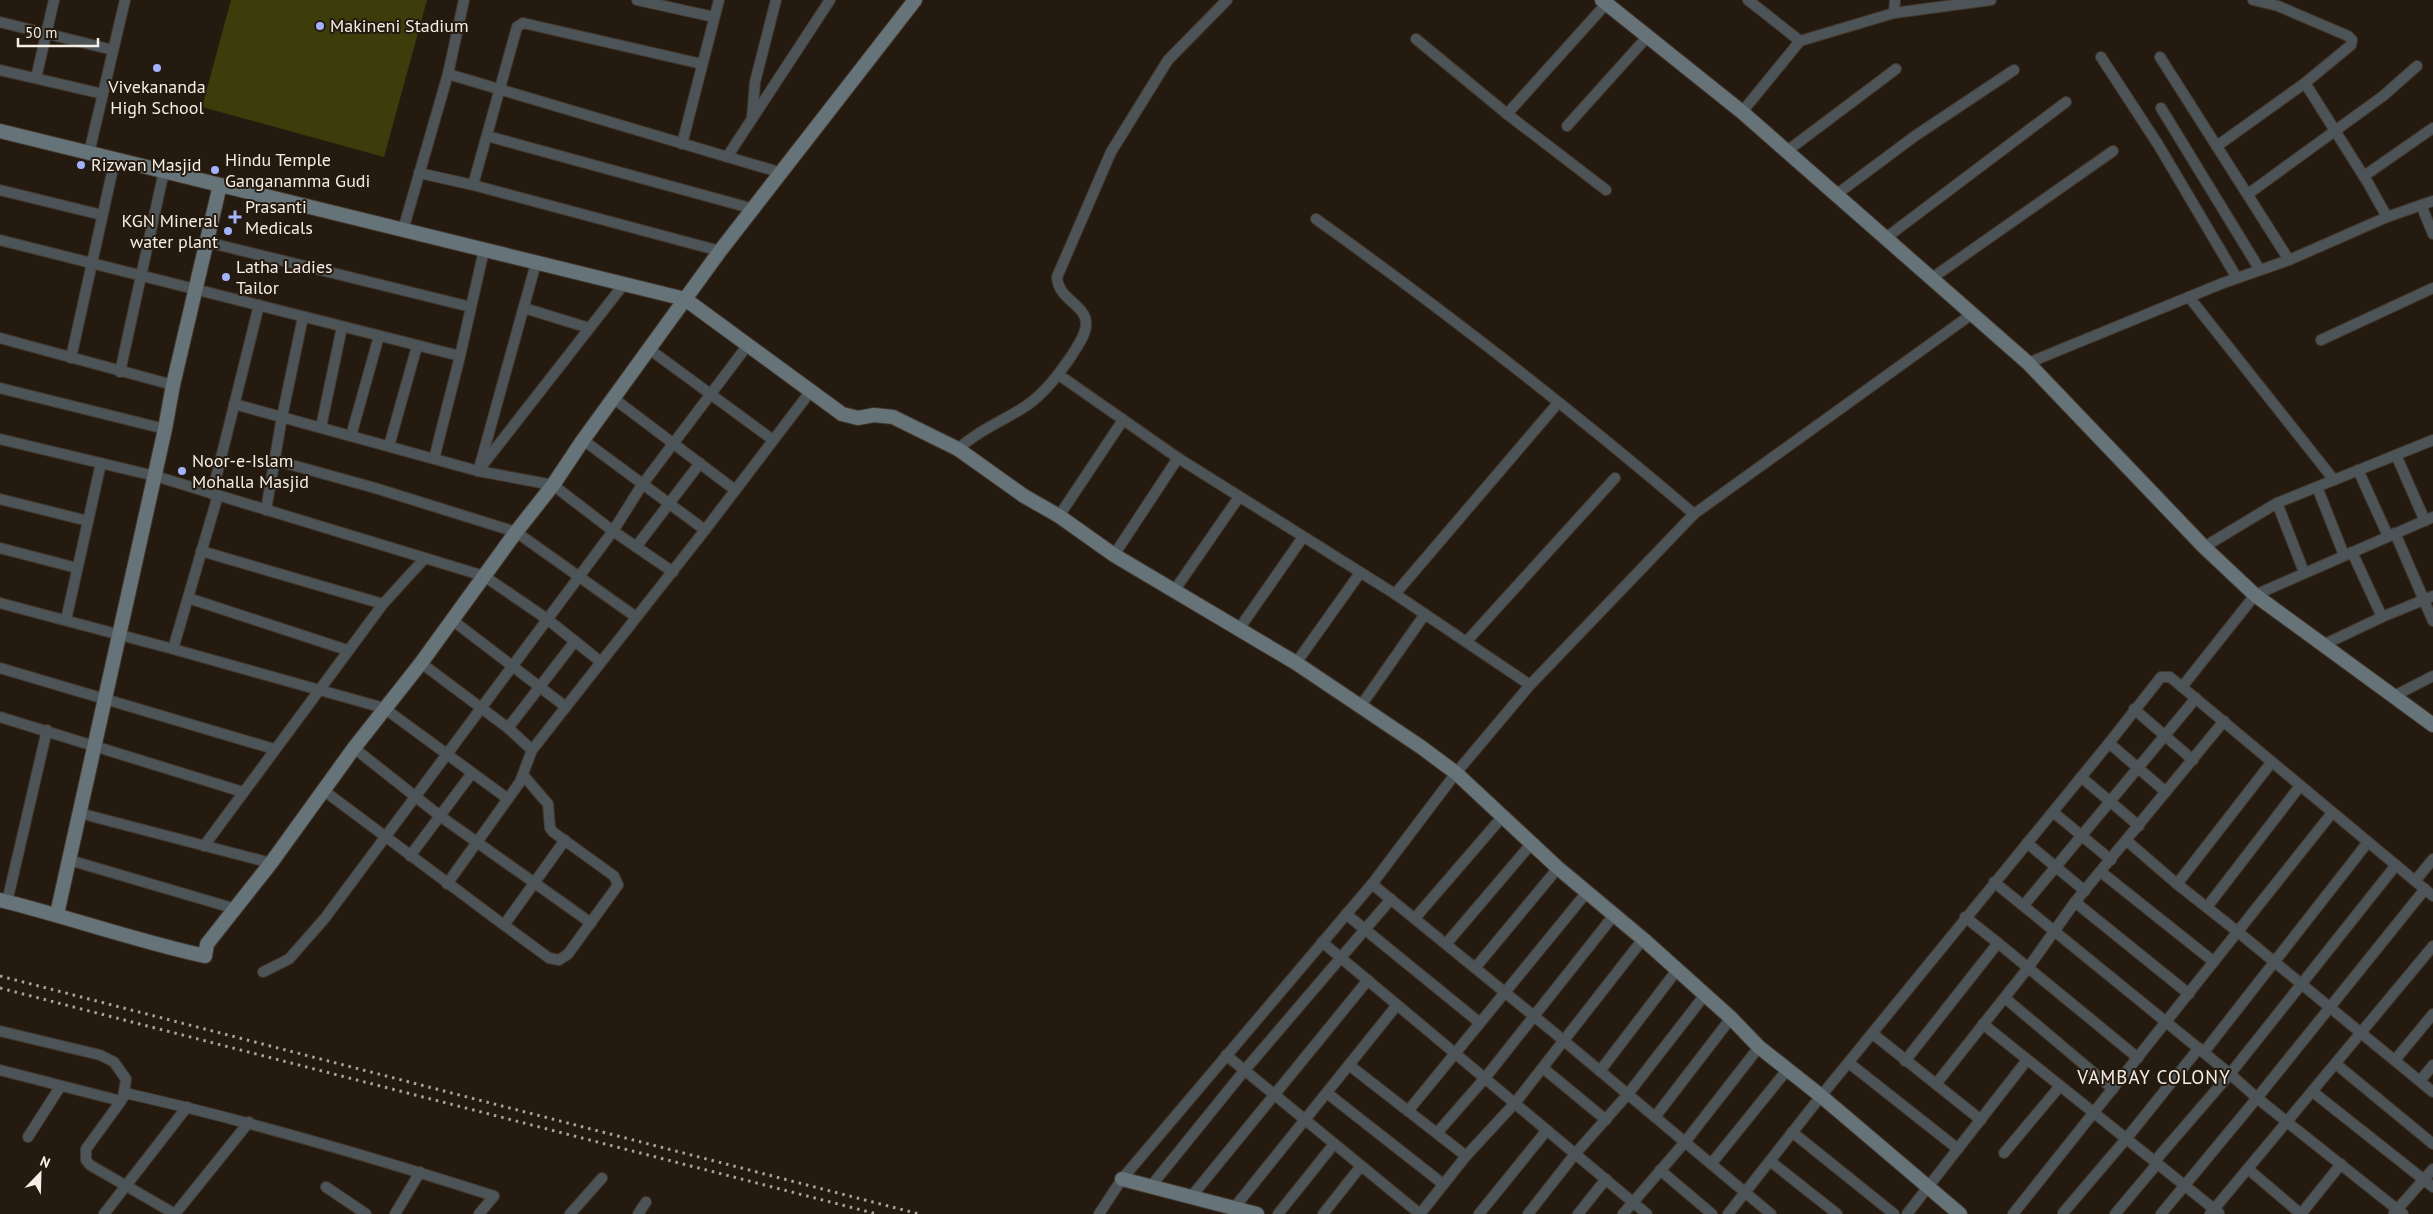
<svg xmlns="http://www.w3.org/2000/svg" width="2433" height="1214" font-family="'PT Sans',sans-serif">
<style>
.green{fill:#3c3d0a}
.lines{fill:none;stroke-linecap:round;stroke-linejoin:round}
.street-casing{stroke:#42382d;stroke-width:12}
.secondary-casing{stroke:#42382d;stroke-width:16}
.street{stroke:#4c5457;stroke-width:10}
.secondary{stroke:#667379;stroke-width:14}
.rail{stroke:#aba39a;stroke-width:3;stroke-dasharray:2.5 5;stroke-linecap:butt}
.poi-dot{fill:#a2b2fd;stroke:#251a0f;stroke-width:2}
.labels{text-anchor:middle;stroke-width:4;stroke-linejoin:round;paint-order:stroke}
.poi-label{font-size:18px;fill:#f5eee6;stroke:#251a0f;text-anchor:start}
.neighbourhood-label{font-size:19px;letter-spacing:1px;fill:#f5eee6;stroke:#251a0f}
</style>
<rect width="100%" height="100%" fill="#251a0f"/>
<path class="green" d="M231,0H427L384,157L202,107Z"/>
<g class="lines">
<defs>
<g id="street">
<path d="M637,0L714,17"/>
<path d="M1748,0L1800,41"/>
<path d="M1894,13L1895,0"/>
<path d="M0,22L113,50"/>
<path d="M1416,39L1507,114L1606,190"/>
<path d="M2101,57L2159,146L2237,278"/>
<path d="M2160,57L2289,260"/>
<path d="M702,64L523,23L517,27L473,185L720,251"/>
<path d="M0,70L103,94"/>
<path d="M448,74L782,173"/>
<path d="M36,78L54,0"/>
<path d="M2305,83L2368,183L2387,217"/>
<path d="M2161,108L2260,270"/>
<path d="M1742,112L1800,41L1894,13L1991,0"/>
<path d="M1507,114L1606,4"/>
<path d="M752,119L755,82L776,0"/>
<path d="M1567,126L1647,37"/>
<path d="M487,136L754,209"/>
<path d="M682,144L719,0"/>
<path d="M2217,146L2305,83L2351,45L2352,40L2348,36L2278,6L2253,0"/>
<path d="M1787,151L1896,69"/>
<path d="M89,153L125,0"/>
<path d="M727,157L830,0"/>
<path d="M419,173L473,185"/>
<path d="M2364,176L2433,128"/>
<path d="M0,190L102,215"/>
<path d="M1837,194L1915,136L2014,70"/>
<path d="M2248,194L2383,96L2417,66"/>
<path d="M2421,205L2433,234"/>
<path d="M1316,219C1446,312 1572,410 1694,514"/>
<path d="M403,230L448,74L464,0"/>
<path d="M1887,237L2066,102"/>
<path d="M0,240L460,356L484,250"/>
<path d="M207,242L471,307"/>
<path d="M1932,278L2113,151"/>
<path d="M2189,297L2334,480"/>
<path d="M524,308L589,328"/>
<path d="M0,338L173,385"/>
<path d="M2321,340L2433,288"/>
<path d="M649,349L773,440"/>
<path d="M71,358L115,159"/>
<path d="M2028,363L2223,283L2289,260L2387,217L2433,201"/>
<path d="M120,372L164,171"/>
<path d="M1059,375L1178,458L1395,594L1530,685"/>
<path d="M0,388L165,429"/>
<path d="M613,398L735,490"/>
<path d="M234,404L478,471L553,485L613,531L673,572"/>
<path d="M321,427L342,327"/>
<path d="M351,436L379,336"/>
<path d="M0,439L155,476L484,576L547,619L601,662"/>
<path d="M583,440L705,530"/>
<path d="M389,446L417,346"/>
<path d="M958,449C979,430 1003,421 1026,406C1045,393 1059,374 1072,355C1078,345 1086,335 1086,324C1087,305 1058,300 1057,277L1111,152L1168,60L1227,0"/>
<path d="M2396,455L2425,521"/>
<path d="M434,459L460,356"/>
<path d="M274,460L375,488L516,532L636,617"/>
<path d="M480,465L536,263"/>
<path d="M2358,470L2388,536"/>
<path d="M478,471L624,284"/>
<path d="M2317,487L2344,555"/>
<path d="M212,494L259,305"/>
<path d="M0,499L88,521"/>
<path d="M2277,503L2304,572"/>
<path d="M266,510L282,417L303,317"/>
<path d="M1059,516L1123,420"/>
<path d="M2395,533L2433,621"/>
<path d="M636,547L700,463"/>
<path d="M2204,547L2277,503L2433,440"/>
<path d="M0,548L77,568"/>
<path d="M201,551L383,604L425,558"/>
<path d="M2352,552L2382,617"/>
<path d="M1114,555L1178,458"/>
<path d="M1174,591L1239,497"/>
<path d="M1395,594L1558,403"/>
<path d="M188,598L347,650"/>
<path d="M0,603L173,649L384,708L508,799"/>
<path d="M66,620L101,463"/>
<path d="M452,620L566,707"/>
<path d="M1239,629L1303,537"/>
<path d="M1466,642L1615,478"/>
<path d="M2323,645L2382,617L2433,596"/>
<path d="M173,649L218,495"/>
<path d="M421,663L508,728L532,750"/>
<path d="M1296,663L1360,573"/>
<path d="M0,668L274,749"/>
<path d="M2182,687L2255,595L2433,517"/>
<path d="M2394,696L2433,676"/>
<path d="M1360,707L1425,614"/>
<path d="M2134,709L2193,760"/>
<path d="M0,717L243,792"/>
<path d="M508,728L575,641"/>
<path d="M2109,743L2166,792"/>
<path d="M354,748L440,816L591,923"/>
<path d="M2081,777L2139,826"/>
<path d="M323,790L504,925L549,958L559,960L568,954L618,885L614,876L553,832L550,828L548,804L523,775"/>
<path d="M2053,812L2111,860"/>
<path d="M79,813L271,863"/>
<path d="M2127,841L2177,884L2238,932L2433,1092"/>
<path d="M2027,843L2085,891"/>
<path d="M204,846L383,604"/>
<path d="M410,856L472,773"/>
<path d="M69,860L236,909"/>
<path d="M2101,872L2214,962"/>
<path d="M2415,881L2433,859"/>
<path d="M1994,882L2230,1074L2257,1098L2403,1214"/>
<path d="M447,884L520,782L532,750L705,530L810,392"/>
<path d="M1372,884L1551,1030L1771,1214"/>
<path d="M2177,884L2271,763"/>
<path d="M7,902L47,730"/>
<path d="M2075,902L2189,994"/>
<path d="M2024,905L2196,698"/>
<path d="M2207,907L2300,786"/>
<path d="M1346,914L1480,1023"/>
<path d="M1415,918L1503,816"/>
<path d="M504,925L565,840"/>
<path d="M1322,942L1647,1214"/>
<path d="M1998,943L2138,1058"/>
<path d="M1446,944L1532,843"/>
<path d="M1475,968L1558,868"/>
<path d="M263,972L289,959L325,918L613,531L642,485L747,346"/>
<path d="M2005,998L2113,1089"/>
<path d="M1983,1024L2219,1213"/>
<path d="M0,1031L100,1055L114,1062L126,1079L123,1098"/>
<path d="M1873,1034L1981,1120"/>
<path d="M2204,1052L2368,842"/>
<path d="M1226,1055L1420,1214"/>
<path d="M2395,1060L2433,1014"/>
<path d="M1905,1061L1998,943L1965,917"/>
<path d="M1849,1063L1958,1149"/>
<path d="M2336,1064L2433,1144"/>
<path d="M1349,1065L1466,1156"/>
<path d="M1543,1068L1606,1120"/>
<path d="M0,1070L121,1101L86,1149V1160L90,1165L175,1214"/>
<path d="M1600,1071L1677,970"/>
<path d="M2420,1081L2433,1065"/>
<path d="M1936,1084L2028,968L2075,902L2224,721"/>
<path d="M2313,1092L2433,1187"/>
<path d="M125,1093C250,1121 372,1157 494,1196L479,1214"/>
<path d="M1327,1093L1443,1184"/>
<path d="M1408,1111L1587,892"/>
<path d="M1655,1117L1731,1018"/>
<path d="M1792,1132L1894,1214"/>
<path d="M1437,1133L1485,1078L1614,915"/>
<path d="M28,1137L60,1087"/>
<path d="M2004,1153L2060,1086"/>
<path d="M1770,1161L1837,1214"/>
<path d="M2154,1162L2230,1074L2396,865"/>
<path d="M1711,1164L1787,1070"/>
<path d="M2248,1169L2301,1214"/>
<path d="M1660,1170L1712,1214"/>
<path d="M1151,1186L1244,1071L1391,899"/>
<path d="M326,1187L366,1214"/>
<path d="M1191,1197L1368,980"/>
<path d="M1234,1208L1397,1005"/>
<path d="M2063,1213L2126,1139L2199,1048"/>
<path d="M2394,1213L2433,1169"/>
<path d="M104,1214L187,1107"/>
<path d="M175,1214L249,1122"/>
<path d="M395,1214L420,1172"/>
<path d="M570,1214L602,1178"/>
<path d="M638,1214L646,1202"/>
<path d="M1099,1214L1122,1179L1372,884L1456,773L1530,685L1694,514L1972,314"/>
<path d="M1278,1214L1334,1144"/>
<path d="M1323,1214L1361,1166"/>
<path d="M1420,1214L1466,1156L1515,1103L1643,939"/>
<path d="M1479,1214L1547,1130"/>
<path d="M1528,1214L1575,1154L1628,1094L1704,996"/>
<path d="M1578,1214L1606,1179"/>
<path d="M1623,1214L1685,1142L1759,1047"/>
<path d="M1728,1214L1821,1096L2109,743L2161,677H2170L2182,687L2433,896"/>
<path d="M1907,1214L2027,1060"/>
<path d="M2013,1214L2332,813"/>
<path d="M2115,1214L2157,1164"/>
<path d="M2161,1214L2257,1098L2425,889"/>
<path d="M2210,1214L2433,946"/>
<path d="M2301,1214L2341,1164"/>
</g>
<g id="secondary">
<path d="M1602,0L1742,112L2028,363L2204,547L2255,595L2433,725"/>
<path d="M0,131L685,299L842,414L858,418L874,415L893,417L958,449L1024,496L1059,516L1114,555L1296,663L1421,747L1456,773L1558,868L1643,939L1731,1018L1759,1047L1821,1096L1960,1214"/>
<path d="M0,900C69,917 136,941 205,956L207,944L271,863L354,748L421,663L516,532L553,485L583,440L720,251L915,0"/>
<path d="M57,914L165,429L173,385L220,185"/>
<path d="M1122,1179L1257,1214"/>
</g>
</defs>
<use href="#street" class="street-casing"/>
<use href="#secondary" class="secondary-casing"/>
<use href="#street" class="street"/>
<use href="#secondary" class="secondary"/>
<g class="rail">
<path d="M0,976L919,1214"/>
<path d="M0,988L877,1214"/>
</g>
</g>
<g class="poi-dot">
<circle cx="320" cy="26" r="5"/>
<circle cx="157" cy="68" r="5"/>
<circle cx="81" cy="165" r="5"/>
<circle cx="215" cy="170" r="5"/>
<path d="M232.5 209.5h5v5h5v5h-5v5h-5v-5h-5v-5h5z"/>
<circle cx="228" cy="231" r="5"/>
<circle cx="226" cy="277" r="5"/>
<circle cx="182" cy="471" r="5"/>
</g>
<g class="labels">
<g class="poi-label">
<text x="330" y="32">Makineni Stadium</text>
<text x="157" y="93" text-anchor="middle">Vivekananda<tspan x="157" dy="21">High School</tspan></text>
<text x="225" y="166">Hindu Temple<tspan x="225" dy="21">Ganganamma Gudi</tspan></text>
<text x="91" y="171">Rizwan Masjid</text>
<text x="245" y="213">Prasanti<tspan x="245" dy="21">Medicals</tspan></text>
<text x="218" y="227" text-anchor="end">KGN Mineral<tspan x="218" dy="21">water plant</tspan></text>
<text x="236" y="273">Latha Ladies<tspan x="236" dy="21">Tailor</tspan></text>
<text x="192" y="467">Noor-e-Islam<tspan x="192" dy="21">Mohalla Masjid</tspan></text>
</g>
<g class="neighbourhood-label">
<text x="2154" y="1084">VAMBAY COLONY</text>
</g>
</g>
<g transform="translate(40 1174) rotate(23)" stroke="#251a0f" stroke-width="4" paint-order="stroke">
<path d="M0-4L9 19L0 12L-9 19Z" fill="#f5eee6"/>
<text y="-8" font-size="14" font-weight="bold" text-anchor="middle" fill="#f5eee6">N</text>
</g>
<path d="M18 38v8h80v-8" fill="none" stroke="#f5eee6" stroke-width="2.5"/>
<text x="25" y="38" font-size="15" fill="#f5eee6" stroke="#251a0f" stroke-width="4" paint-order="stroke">50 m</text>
</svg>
